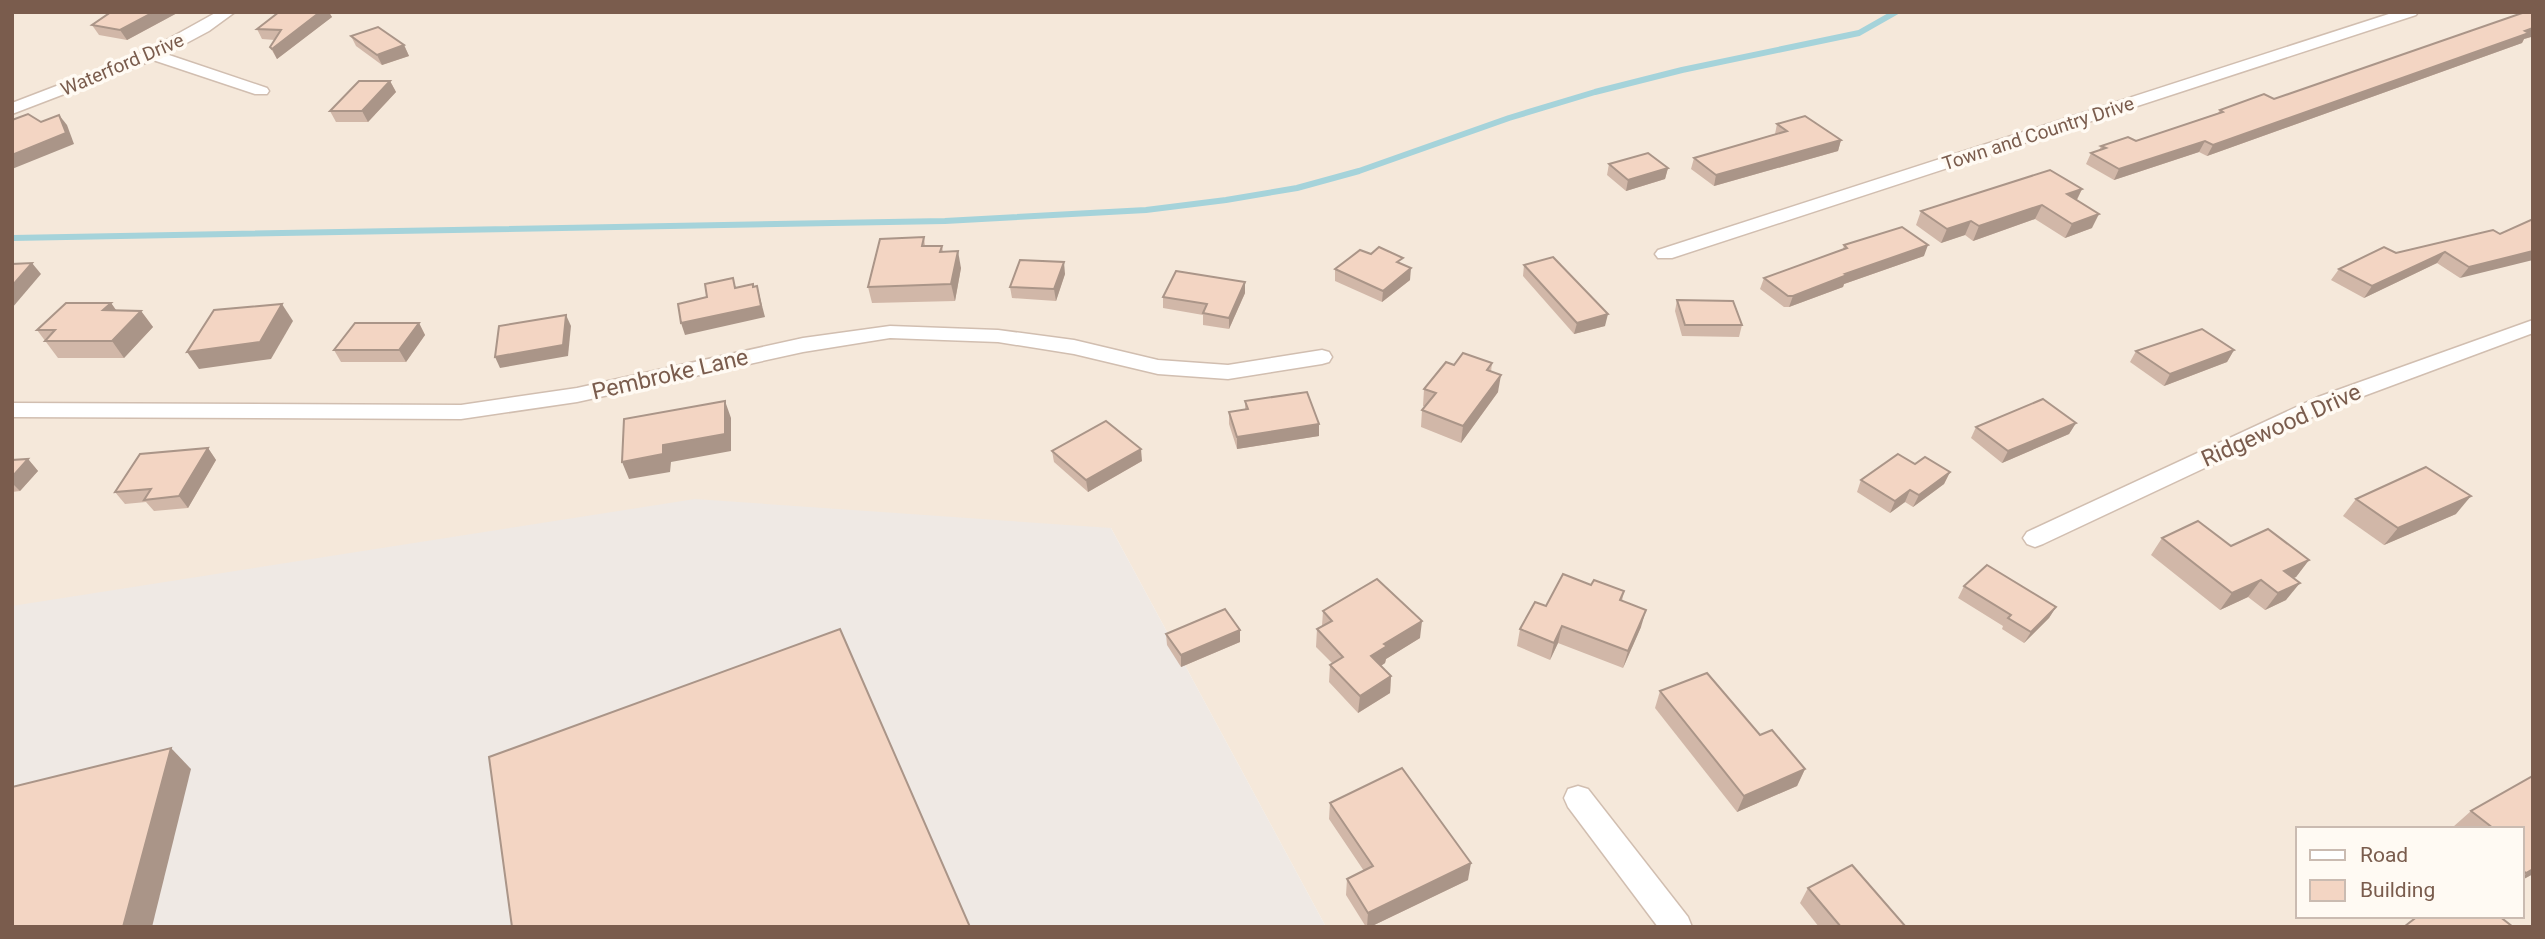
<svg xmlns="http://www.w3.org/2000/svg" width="2545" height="939" font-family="Roboto,sans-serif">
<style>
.residential{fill:#f5e8da;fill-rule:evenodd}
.industrial{fill:#efe9e4}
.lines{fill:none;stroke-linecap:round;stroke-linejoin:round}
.stream{stroke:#a5d3da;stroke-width:6}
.street-casing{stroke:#d1beb0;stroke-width:3}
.street{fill:#fff;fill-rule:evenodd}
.wall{fill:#d1b7a8}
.shaded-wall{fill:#aa9588}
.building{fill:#f3d5c3;stroke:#aa9588;stroke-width:2}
.labels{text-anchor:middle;stroke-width:7;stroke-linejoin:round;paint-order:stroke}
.far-street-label{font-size:19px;fill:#7a5c4d;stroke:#fffaf3}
.street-label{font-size:23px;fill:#7a5c4d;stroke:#fffaf3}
</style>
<rect width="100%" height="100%" fill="#fdf6ec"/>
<path class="residential" d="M12,12H2533V927H1326L1111,528L12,612ZM2298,829H2522V916H2298Z"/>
<path class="industrial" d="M695,499L1111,528L1326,927H12V606Z"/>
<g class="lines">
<path class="stream" d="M12,238L945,221L1146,210L1226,200L1297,188L1359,171L1509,118L1595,92L1682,70L1859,33L1896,12"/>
<defs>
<g id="street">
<path d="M217,12H235L209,31L166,54L267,88L269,91L267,94H255L153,60L12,114V103L145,52Z"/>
<path d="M2395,12H2418L2416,15L1672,258H1658L1655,254L1658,250Z"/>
<path d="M2533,320V333L2334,407L2043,544L2035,547L2027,544L2023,538L2027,532L2318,397Z"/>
<path d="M890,326L998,330L1074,340L1158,360L1228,365L1322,350L1329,352L1332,357L1329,362L1322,364L1228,379L1158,374L1074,354L998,342L890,338L803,352L577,402L461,419L12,417V403L461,405L577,388L803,338Z"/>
<path d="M1578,786L1588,789L1688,917L1692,927H1658L1568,807L1564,798L1568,789Z"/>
</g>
</defs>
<use href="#street" class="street-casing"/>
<use href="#street" class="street"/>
</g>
<g class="wall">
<path d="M111,12H179L127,40L99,35L92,25Z"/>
<path d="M2533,12V35L2531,37L2524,39L2522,43L2207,156L2199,152L2114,180L2086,164L2091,153L2099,151L2101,146L2136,141L2218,113L2220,110L2274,99Z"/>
<path d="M330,14L332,17L277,59L270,47L275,40L262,39L257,29Z"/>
<path d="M351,36L404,45L409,56L382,65L356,46Z"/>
<path d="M390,81L396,92L368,122H336L330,111Z"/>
<path d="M1777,124L1841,140L1838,151L1714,186L1691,169L1694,158L1775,134Z"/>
<path d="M1609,164L1668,168L1665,179L1626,191L1607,175Z"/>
<path d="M2082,189L2077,200L2092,228L2065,238L2035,219L1973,241L1965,235L1941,243L1916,225L1921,211Z"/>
<path d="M2500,234L2460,278L2437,263L2364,298L2331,280L2339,269L2396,253Z"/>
<path d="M924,237L925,246H942L943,252L961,268L955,301L872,303L868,287Z"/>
<path d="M1844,245L1924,256L1844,284L1843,287L1789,307H1784L1760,289L1764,278L1843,249Z"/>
<path d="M1371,254L1402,265L1410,280L1382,302L1335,281V269Z"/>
<path d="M1524,265L1605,326L1574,334L1523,276Z"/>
<path d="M1065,274L1056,301L1012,298L1010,287Z"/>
<path d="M1245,293L1229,329L1203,325V315L1163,308V297Z"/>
<path d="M1677,300L1742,325L1739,337L1682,336L1675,311Z"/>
<path d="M111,303L116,310L141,311L153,327L124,358H58L37,330Z"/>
<path d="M419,323L425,335L406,362H341L334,350Z"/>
<path d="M2234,350L2227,362L2164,386L2130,362L2136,351Z"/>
<path d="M1492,363L1491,372L1498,392L1461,443L1421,427L1422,410L1425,407L1423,406L1424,389L1454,365Z"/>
<path d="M1245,401L1319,424V436L1237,449L1229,424V412L1245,410Z"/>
<path d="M2076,423L2069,434L2002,463L1971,438L1976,427Z"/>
<path d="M208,448L216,460L188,508L154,511L146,502L125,504L115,492Z"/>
<path d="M1052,451L1142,461L1088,492L1054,462Z"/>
<path d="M28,459L38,471L20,491L12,492V460Z"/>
<path d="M1915,464L1950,472L1944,484L1913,507L1905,502L1890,513L1857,492L1861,480Z"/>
<path d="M2356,499L2456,514L2384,545L2343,516Z"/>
<path d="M2162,538L2231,546L2309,560L2296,577L2293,578L2286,600L2265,610L2248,597L2220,610L2151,555Z"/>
<path d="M1591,585L1624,591L1622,601L1641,627L1623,668L1558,643L1550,660L1517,646L1520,629L1546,606Z"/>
<path d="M1964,586L2056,607L2049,618L2024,643L2002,629L2003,626L1958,598Z"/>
<path d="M1323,611L1420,638L1386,659L1385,663L1381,666L1391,676L1390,693L1358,713L1329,682L1330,665L1332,663L1316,647L1317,629L1322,626Z"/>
<path d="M1166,634L1240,642L1181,667L1167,645Z"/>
<path d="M1660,691L1760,735L1805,769L1797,786L1737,812L1655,708Z"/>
<path d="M2533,778V874L2522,880V829H2455L2453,827L2471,811Z"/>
<path d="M1330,803L1468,880L1370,927H1366L1346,895L1347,879L1364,871L1329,819Z"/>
<path d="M1808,888L1906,927H1819L1800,903Z"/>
</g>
<g class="shaded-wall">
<path d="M154,12H179L127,40L120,30Z"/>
<path d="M320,12H331L330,14L332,17L277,59L272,49Z"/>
<path d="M2533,28V35L2531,37L2524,39L2522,43L2207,156L2213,145Z"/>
<path d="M404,45L409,56L382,65L377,55Z"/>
<path d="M390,81L396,92L368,122L362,111Z"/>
<path d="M59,115L67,125L74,144L12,169V155Z"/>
<path d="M1841,140L1838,151L1714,186L1716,175Z"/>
<path d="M2205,141L2199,152L2114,180L2119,169Z"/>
<path d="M1668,168L1665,179L1626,191L1628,180Z"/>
<path d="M2082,189L2075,203L2067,194Z"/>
<path d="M2042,205L2035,219L1973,241L1979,226Z"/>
<path d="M2099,214L2092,228L2065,238L2072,224Z"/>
<path d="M1971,221L1965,235L1941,243L1947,229Z"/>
<path d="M1928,245L1924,256L1844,284L1843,287L1789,307L1793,296L1845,274Z"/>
<path d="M958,251L961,268L955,301L951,284Z"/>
<path d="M2533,251V260L2460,278L2469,267Z"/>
<path d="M2445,252L2437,263L2364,298L2372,286Z"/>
<path d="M1064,262L1065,274L1056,301L1054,289Z"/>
<path d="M32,263L41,274L12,308V286Z"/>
<path d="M1411,268L1410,280L1382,302L1383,291Z"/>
<path d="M1245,282V293L1229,329V318Z"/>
<path d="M757,286L765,317L685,335L681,323Z"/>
<path d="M111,303L123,320L103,310Z"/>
<path d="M282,304L293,321L271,359L199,369L187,352Z"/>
<path d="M141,311L153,327L124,358L112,341Z"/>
<path d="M1608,314L1605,326L1574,334L1577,323Z"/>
<path d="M566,315L571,326L568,356L500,368L495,357Z"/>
<path d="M419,323L425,335L406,362L399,350Z"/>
<path d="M2234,350L2227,362L2164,386L2170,374Z"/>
<path d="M1501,375L1498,392L1461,443L1463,426Z"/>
<path d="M725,401L731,418V451L671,462L670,472L629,479L622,462L663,445Z"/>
<path d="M2076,423L2069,434L2002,463L2008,451Z"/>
<path d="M1319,424V436L1237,449V437Z"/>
<path d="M208,448L216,460L188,508L179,496Z"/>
<path d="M1141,449L1142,461L1088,492L1086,480Z"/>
<path d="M28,459L38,471L20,491L12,483V477Z"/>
<path d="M1950,472L1944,484L1913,507L1919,495Z"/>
<path d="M1910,490L1905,502L1890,513L1895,501Z"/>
<path d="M2471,496L2456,514L2384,545L2398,528Z"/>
<path d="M2309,560L2296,577L2271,588L2284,571Z"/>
<path d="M2261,580L2248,597L2220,610L2232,593Z"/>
<path d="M2300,583L2286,600L2265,610L2278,593Z"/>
<path d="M2056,607L2049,618L2024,643L2031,632Z"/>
<path d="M1646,610L1641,627L1623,668L1628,651Z"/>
<path d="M1422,621L1420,638L1386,659L1385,663L1370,673L1371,656L1384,644Z"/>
<path d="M1562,626L1558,643L1550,660L1554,643Z"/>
<path d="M1240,630V642L1181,667V655Z"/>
<path d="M1391,676L1390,693L1358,713L1360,696Z"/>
<path d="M171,748L191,769L152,927H123Z"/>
<path d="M1805,769L1797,786L1737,812L1744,796Z"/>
<path d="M1471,863L1468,880L1370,927H1367L1368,913Z"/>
<path d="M2533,869V874L2522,880V877Z"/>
</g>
<g class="building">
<path d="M111,12H154L120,30L92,25Z"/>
<path d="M279,12H320L272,49L270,47L281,30L257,29Z"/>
<path d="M2525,12H2533V28L2525,31L2529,33L2213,145L2205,141L2119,169L2091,153L2106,148L2101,146L2128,137L2136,141L2223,112L2220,110L2264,94L2274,99Z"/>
<path d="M378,27L404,45L377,55L351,36Z"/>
<path d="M359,81H390L362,111H330Z"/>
<path d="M28,114L41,122L59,115L66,133L12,155V120Z"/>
<path d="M1805,116L1841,140L1716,175L1694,158L1787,131L1777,124Z"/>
<path d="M1648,153L1668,168L1628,180L1609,164Z"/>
<path d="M2050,170L2082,189L2067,194L2099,214L2072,224L2042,205L1979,226L1971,221L1947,229L1921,211Z"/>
<path d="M2533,219V251L2469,267L2445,252L2372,286L2339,269L2384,247L2396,253L2493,230L2500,234Z"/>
<path d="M1902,227L1928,245L1845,274L1847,275L1793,296H1788L1764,278L1847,248L1844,245Z"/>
<path d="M924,237L922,246H942L940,252L958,251L951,284L868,287L880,239Z"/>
<path d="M1379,247L1403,258L1397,262L1411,268L1383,291L1335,269L1360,250L1371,254Z"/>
<path d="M1553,257L1608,314L1577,323L1524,265Z"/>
<path d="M1020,260L1064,262L1054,289L1010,287Z"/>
<path d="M32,263L12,286V264Z"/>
<path d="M1176,271L1245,282L1229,318L1203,313L1207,304L1163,297Z"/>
<path d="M733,278L735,288L753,284V287L757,286L761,306L681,323L678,304L707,297L705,284Z"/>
<path d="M1677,300L1733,301L1742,325H1685Z"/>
<path d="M66,303H111L103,310L141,311L112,341H45L55,330H37Z"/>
<path d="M282,304L260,342L187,352L214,310Z"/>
<path d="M566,315L563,345L495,357L499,326Z"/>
<path d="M355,323H419L399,350H334Z"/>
<path d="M2202,329L2234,350L2170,374L2136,351Z"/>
<path d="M1463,353L1492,363L1487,370L1501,375L1463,426L1422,410L1436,393L1424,389L1446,362L1454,365Z"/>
<path d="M1307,392L1319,424L1237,437L1229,412L1248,409L1245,401Z"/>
<path d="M2043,399L2076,423L2008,451L1976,427Z"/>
<path d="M725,401V434L663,445V454L622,462L624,419Z"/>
<path d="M1106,421L1141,449L1086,480L1052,451Z"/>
<path d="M208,448L179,496L144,500L151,489L115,492L140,454Z"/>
<path d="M1898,454L1915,464L1925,457L1950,472L1919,495L1910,490L1895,501L1861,480Z"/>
<path d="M28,459L12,477V460Z"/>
<path d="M2426,467L2471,496L2398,528L2356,499Z"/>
<path d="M2198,521L2231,546L2268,529L2309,560L2284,571L2300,583L2278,593L2261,580L2232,593L2162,538Z"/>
<path d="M1987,565L2056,607L2031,632L2008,618L2011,615L1964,586Z"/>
<path d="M1563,574L1591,585L1594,580L1624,591L1620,600L1646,610L1628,651L1562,626L1554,643L1520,629L1535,602L1546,606Z"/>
<path d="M1377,579L1422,621L1384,644L1387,646L1371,656L1391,676L1360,696L1330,665L1343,657L1317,629L1332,621L1323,611Z"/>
<path d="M1225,609L1240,630L1181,655L1166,634Z"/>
<path d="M840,629L970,927H512L489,757Z"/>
<path d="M1707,673L1760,735L1772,730L1805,769L1744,796L1660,691Z"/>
<path d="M171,748L123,927H12V787Z"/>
<path d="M1402,768L1471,863L1368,913L1347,879L1373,866L1330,803Z"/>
<path d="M2531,777L2533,778V869L2526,873L2522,870V829H2491L2493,828L2471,811Z"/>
<path d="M1852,865L1906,927H1841L1808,888Z"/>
<path d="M2418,916H2499L2513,927H2406L2405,926Z"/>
</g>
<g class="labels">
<g class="far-street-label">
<text transform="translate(122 64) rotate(-23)" y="7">Waterford Drive</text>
<text transform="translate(2038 133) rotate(-18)" y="7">Town and Country Drive</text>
</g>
<g class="street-label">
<text transform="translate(670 374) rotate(-13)" y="8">Pembroke Lane</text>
<text transform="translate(2281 425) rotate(-24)" y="8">Ridgewood Drive</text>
</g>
</g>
<rect width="2545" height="939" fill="none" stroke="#7a5c4d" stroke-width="28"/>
<rect x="2296" y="827" width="228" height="91" fill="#fffaf3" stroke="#cabbb1" stroke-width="2"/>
<rect x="2310" y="850" width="35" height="10" fill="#ffffff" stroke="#cabbb1" stroke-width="2"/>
<text x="2360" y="862" font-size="21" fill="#7a5c4d">Road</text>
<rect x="2310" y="880" width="35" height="21" fill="#f3d5c3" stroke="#cabbb1" stroke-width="2"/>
<text x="2360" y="897" font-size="21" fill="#7a5c4d">Building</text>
</svg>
